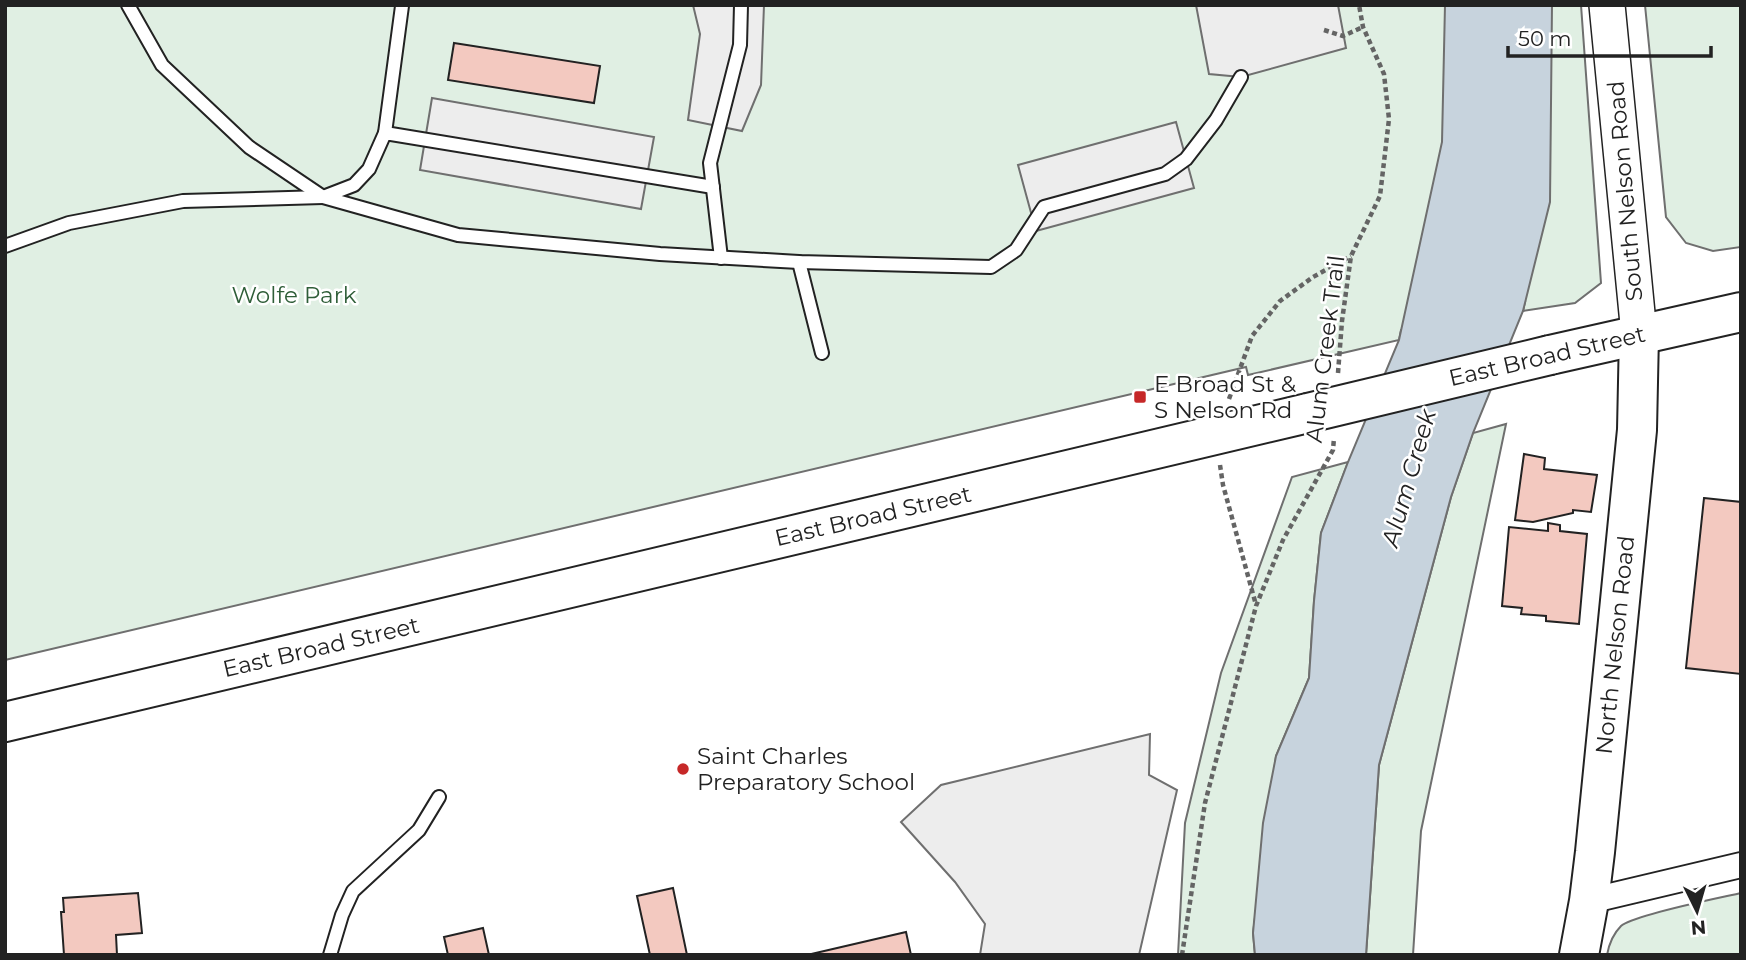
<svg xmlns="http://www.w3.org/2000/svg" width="1746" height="960" font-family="Montserrat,sans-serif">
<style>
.green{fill:#e0efe3;stroke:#6f6f6f;stroke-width:2}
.parking{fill:#ededed;stroke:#6f6f6f;stroke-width:2}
.water{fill:#c7d3dd;stroke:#6f6f6f;stroke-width:2}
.building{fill:#f3c9c0;stroke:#222;stroke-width:2}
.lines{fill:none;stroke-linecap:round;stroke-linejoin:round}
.lane-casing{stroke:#222;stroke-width:16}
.street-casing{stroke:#222;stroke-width:28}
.secondary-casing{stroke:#222;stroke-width:38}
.primary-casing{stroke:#222;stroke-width:42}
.path{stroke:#646464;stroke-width:4.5;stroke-dasharray:5 3.5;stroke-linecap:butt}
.lane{stroke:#fff;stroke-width:12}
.street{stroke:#fff;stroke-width:24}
.secondary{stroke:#fff;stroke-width:35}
.primary{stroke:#fff;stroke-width:38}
.primary-bridge-casing{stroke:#222;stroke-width:42;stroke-linecap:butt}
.primary-bridge{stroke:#fff;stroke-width:38}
.poi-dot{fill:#c62828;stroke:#fff;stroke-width:2.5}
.labels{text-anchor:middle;stroke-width:5;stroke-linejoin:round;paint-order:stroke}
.street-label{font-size:23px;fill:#222;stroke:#fff}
.park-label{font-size:23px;fill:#2f5e38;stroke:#fff}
.poi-label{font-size:23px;fill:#222;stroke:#fff;text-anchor:start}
.water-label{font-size:24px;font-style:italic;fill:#222;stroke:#fff}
</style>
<rect width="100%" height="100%" fill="#fff"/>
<g class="green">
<path d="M5,5H1581L1601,283L1575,303L1523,311L1525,302L1401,330L1399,340L1248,375L1246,367L5,660Z"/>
<path d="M1645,5H1741V247L1713,251L1686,243L1666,217Z"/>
<path d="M1506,424L1421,831L1413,955H1366L1379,765L1451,497L1473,433Z"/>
<path d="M1348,462L1321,533L1314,601L1309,678L1276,756L1253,933L1255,955H1178L1185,823L1221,673L1292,477Z"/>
<path d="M1741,893V955H1607C1609,944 1613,934 1621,926C1633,915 1719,898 1741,893Z"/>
</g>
<g class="parking">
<path d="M693,5H764L761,85L742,131L688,120L700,34Z"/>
<path d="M1196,5H1338L1346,48L1241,77L1209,74Z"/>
<path d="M432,98L654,137L641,209L420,170Z"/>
<path d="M1176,122L1194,188L1036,231L1018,165Z"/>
<path d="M1150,734L1149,775L1177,790L1139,955H980L985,924L955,882L901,822L941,785Z"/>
</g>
<path class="water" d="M1445,5H1552L1550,202L1523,311L1473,433L1451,497L1379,765L1366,955H1255L1253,933L1263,823L1276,756L1309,678L1314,601L1321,533L1348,462L1399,340L1442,142Z"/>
<g class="building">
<path d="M454,43L600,66L594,103L448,80Z"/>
<path d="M1524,454L1545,458L1544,469L1597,475L1591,512L1573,510V513L1533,522L1515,520Z"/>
<path d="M1704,498L1741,502V674L1686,668Z"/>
<path d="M1548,523L1560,525V531L1587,534L1579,624L1546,621V616L1521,614L1522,608L1502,606L1509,527L1548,531Z"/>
<path d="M673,888L687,955H650L637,896Z"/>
<path d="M138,893L142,933L116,935L117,955H64L61,912H64L63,898Z"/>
<path d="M483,928L489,955H448L444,937Z"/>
<path d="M906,932L911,955H807Z"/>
</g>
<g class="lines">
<defs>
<g id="lane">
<path d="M128,5L162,65L249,147L323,197L458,235L660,254L799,262L991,267L1016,250L1044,207L1165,174L1186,159L1216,120L1241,77"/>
<path d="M385,133L402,6"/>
<path d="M5,246L69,223L183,201L323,197L354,185L369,169L385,133L713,187"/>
<path d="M721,258L710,163L740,45L741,5"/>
<path d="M799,262L822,353"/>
<path d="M330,955L342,915L353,891L419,830L439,797"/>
</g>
<path id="street" d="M1589,901L1741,865"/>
<path id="secondary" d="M1607,5L1639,334"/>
<g id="primary">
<path d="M1550,355L1741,312"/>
<path d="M5,722L1308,413"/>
<path d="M1579,955L1589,901L1595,852L1637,430L1639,334"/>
</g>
</defs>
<use href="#lane" class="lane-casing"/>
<use href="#street" class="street-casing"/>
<use href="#secondary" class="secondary-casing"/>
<use href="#primary" class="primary-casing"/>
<g class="path">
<path d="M1324,30L1343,36L1363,27"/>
<path d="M1338,373L1342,321L1351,256L1380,196L1389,119L1384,74L1363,27L1359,5"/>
<path d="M1229,399L1252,336L1280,301L1313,277L1351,256"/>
<path d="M1220,465L1223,485L1256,605"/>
<path d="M1182,955L1205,803L1256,606L1283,540L1333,450L1334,438"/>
</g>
<use href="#lane" class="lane"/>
<use href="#street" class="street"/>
<use href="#secondary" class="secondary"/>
<use href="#primary" class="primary"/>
<defs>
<path id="primary-bridge" d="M1308,413L1550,355"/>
</defs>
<use href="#primary-bridge" class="primary-bridge-casing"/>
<use href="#primary-bridge" class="primary-bridge"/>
</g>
<g class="poi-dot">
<rect x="1133" y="390" width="14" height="14" rx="3.5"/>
<circle cx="683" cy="769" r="7"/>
</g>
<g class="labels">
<g class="street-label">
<text transform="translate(1625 191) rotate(-95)" y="8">South Nelson Road</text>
<text transform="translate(1325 349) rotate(-83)" y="8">Alum Creek Trail</text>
<text transform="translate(1547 356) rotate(-13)" y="8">East Broad Street</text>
<text transform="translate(873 516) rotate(-13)" y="8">East Broad Street</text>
<text transform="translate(1615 645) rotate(-84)" y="8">North Nelson Road</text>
<text transform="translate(321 647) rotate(-13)" y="8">East Broad Street</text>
</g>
<g class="park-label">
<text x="294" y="303">Wolfe Park</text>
</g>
<g class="poi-label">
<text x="1154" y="392">E Broad St &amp;<tspan x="1154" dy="26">S Nelson Rd</tspan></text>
<text x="697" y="764">Saint Charles<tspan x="697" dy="26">Preparatory School</tspan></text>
</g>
<g class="water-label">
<text transform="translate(1409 478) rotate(-74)" y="8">Alum Creek</text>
</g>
</g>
<rect width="1746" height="960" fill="none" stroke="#222222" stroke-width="14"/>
<g transform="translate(1697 911) rotate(175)" stroke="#ffffff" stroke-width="5" paint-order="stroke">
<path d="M0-5L12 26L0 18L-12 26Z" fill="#222222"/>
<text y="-10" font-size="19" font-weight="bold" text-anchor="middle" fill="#222222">N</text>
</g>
<path d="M1508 46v10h203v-10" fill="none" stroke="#222222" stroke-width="3.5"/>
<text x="1518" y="46" font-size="21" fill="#222222" stroke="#ffffff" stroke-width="5" paint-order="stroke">50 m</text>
</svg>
